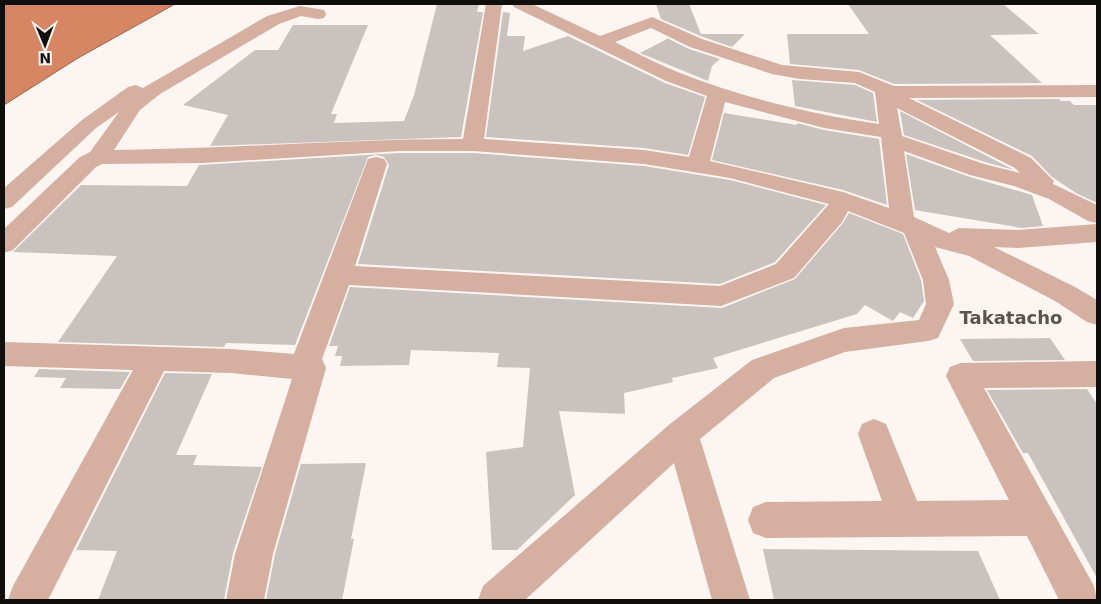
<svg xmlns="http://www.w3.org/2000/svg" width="1101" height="604" font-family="'DejaVu Sans',sans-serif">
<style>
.water{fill:#d78663;stroke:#9c6249}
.building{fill:#cac2be}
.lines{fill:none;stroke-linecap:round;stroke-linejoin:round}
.minor{fill:#d5af9f;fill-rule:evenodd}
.labels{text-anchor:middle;stroke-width:4;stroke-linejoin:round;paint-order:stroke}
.neighbourhood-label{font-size:18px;font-weight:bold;fill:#5a5350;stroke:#fdf5f1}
</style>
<rect width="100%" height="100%" fill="#fdf5f1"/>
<path class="water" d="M4,4H175L78,58L4,105Z"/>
<g class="building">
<path d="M437,4H479L477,12H483L461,137L210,146L228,115L183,105L255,50H278L293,25H368L331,114H337L334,123L404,121L414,95Z"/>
<path d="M656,4H689L701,34H745L732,47L703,37L661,19Z"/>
<path d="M848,4H1003L1039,34L990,35L1042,83L894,84L859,70L790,64L787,34H869Z"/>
<path d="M503,12L510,13L507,36H525L523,51L568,36L665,83L705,97L688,155L644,148L486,137Z"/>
<path d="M667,38L689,49L720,59L712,66L708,81L640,53L667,39Z"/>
<path d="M792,80L855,85L873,93L877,122L795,106Z"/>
<path d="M1059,99L1061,101H1070L1074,105H1097V203L1076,193L1052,177L1032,156L917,100Z"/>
<path d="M900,111L1014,170L985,162L904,135Z"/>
<path d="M724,113L797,125V123L824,130L879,139L887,205L843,190L712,160Z"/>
<path d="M400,153H473L644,166L730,180L826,205L775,262L720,284L358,264L389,165L384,157L376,155L368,157L295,345L226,343L224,347L58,342L117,256L13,252L81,185L187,186L199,165Z"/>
<path d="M906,154L970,177L1032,195L1043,226L1022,228L915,210Z"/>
<path d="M849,213L903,234L921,280L924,301L913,318L900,312L893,321L865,305L857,314L713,358L718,368L672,378L673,382L624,393L625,414L559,411L575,495L517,550H492L486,452L523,447L530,368L497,367L499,353L411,350L409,365L340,366L342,356H335L338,346H329L350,287L722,308L795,279L843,223Z"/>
<path d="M1050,338L1065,360L973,361L960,339Z"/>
<path d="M39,369L130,372L120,389L60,388L66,378L34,377Z"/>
<path d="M165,373L212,374L176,455H197L193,465L262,467L233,553L224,600H98L117,551L76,550Z"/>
<path d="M1087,389L1097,404V578L1028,453H1023L987,390Z"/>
<path d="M366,463L351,539H354L342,600H266L275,554L301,464Z"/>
<path d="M763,549L978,551L1000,600H774Z"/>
</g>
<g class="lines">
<g class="minor">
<path d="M486,4H502L484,139L644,150L689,157L707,96L666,81L514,7L512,4H532L600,36L652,17L702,39L782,65L859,72L894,86L1097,85V97L909,98L1031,158L1054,181L1053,184L1097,205V223L1088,221L1049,199L1014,186L970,175L904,151L914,217L949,233L959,228L1018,230L1097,224V242L1018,248L994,247L1075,287L1097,300V325L1087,322L1055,301L969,256L935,247L949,280L954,304L938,338L928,341L845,352L774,378L700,439L750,600H712L674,463L525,600H478L483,586L670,424L752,360L844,328L919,320L926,304L923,280L904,233L848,211L842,222L794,278L721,306L349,285L322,359L326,368L273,554L264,600H226L235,554L292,379L231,373L164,371L48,600H8L13,586L133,370L4,366V342L231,349L294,354L368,159L376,157L384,159L387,164L355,266L720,286L776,264L829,204L730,178L644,164L473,151H400L203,163L102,164L96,167L13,250L4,253V229L80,157L90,152L119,112L96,128L12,207L4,209V188L82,120L128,87L135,85L143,88L267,16L300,6L324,10L326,14L324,18L318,19L301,16L279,24L160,94L140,110L114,150C230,149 347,139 463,139ZM651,28L690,47L772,74L800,79L855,83L875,92L879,124C811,114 744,98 680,73C658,64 636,53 615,42ZM725,102L824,128L881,137L889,208L843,192L710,161ZM897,108L1015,168L1020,173L984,164L902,136Z"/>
<path d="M1097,361V387L984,388L1094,586L1097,600H1059L1027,536L766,538L753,533L748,520L753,507L766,502L882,501L858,434L862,424L874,419L886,424L917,501L1009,500L946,376L950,367L961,363Z"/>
</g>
</g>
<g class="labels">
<g class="neighbourhood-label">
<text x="1011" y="324">Takatacho</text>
</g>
</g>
<rect width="1101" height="604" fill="none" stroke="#110f0d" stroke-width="10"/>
<g transform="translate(45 45) rotate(179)" stroke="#fdf5f1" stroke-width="4" paint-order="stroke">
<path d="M0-4L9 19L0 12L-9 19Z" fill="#110f0d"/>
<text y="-8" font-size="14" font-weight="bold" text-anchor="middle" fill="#110f0d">N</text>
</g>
</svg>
